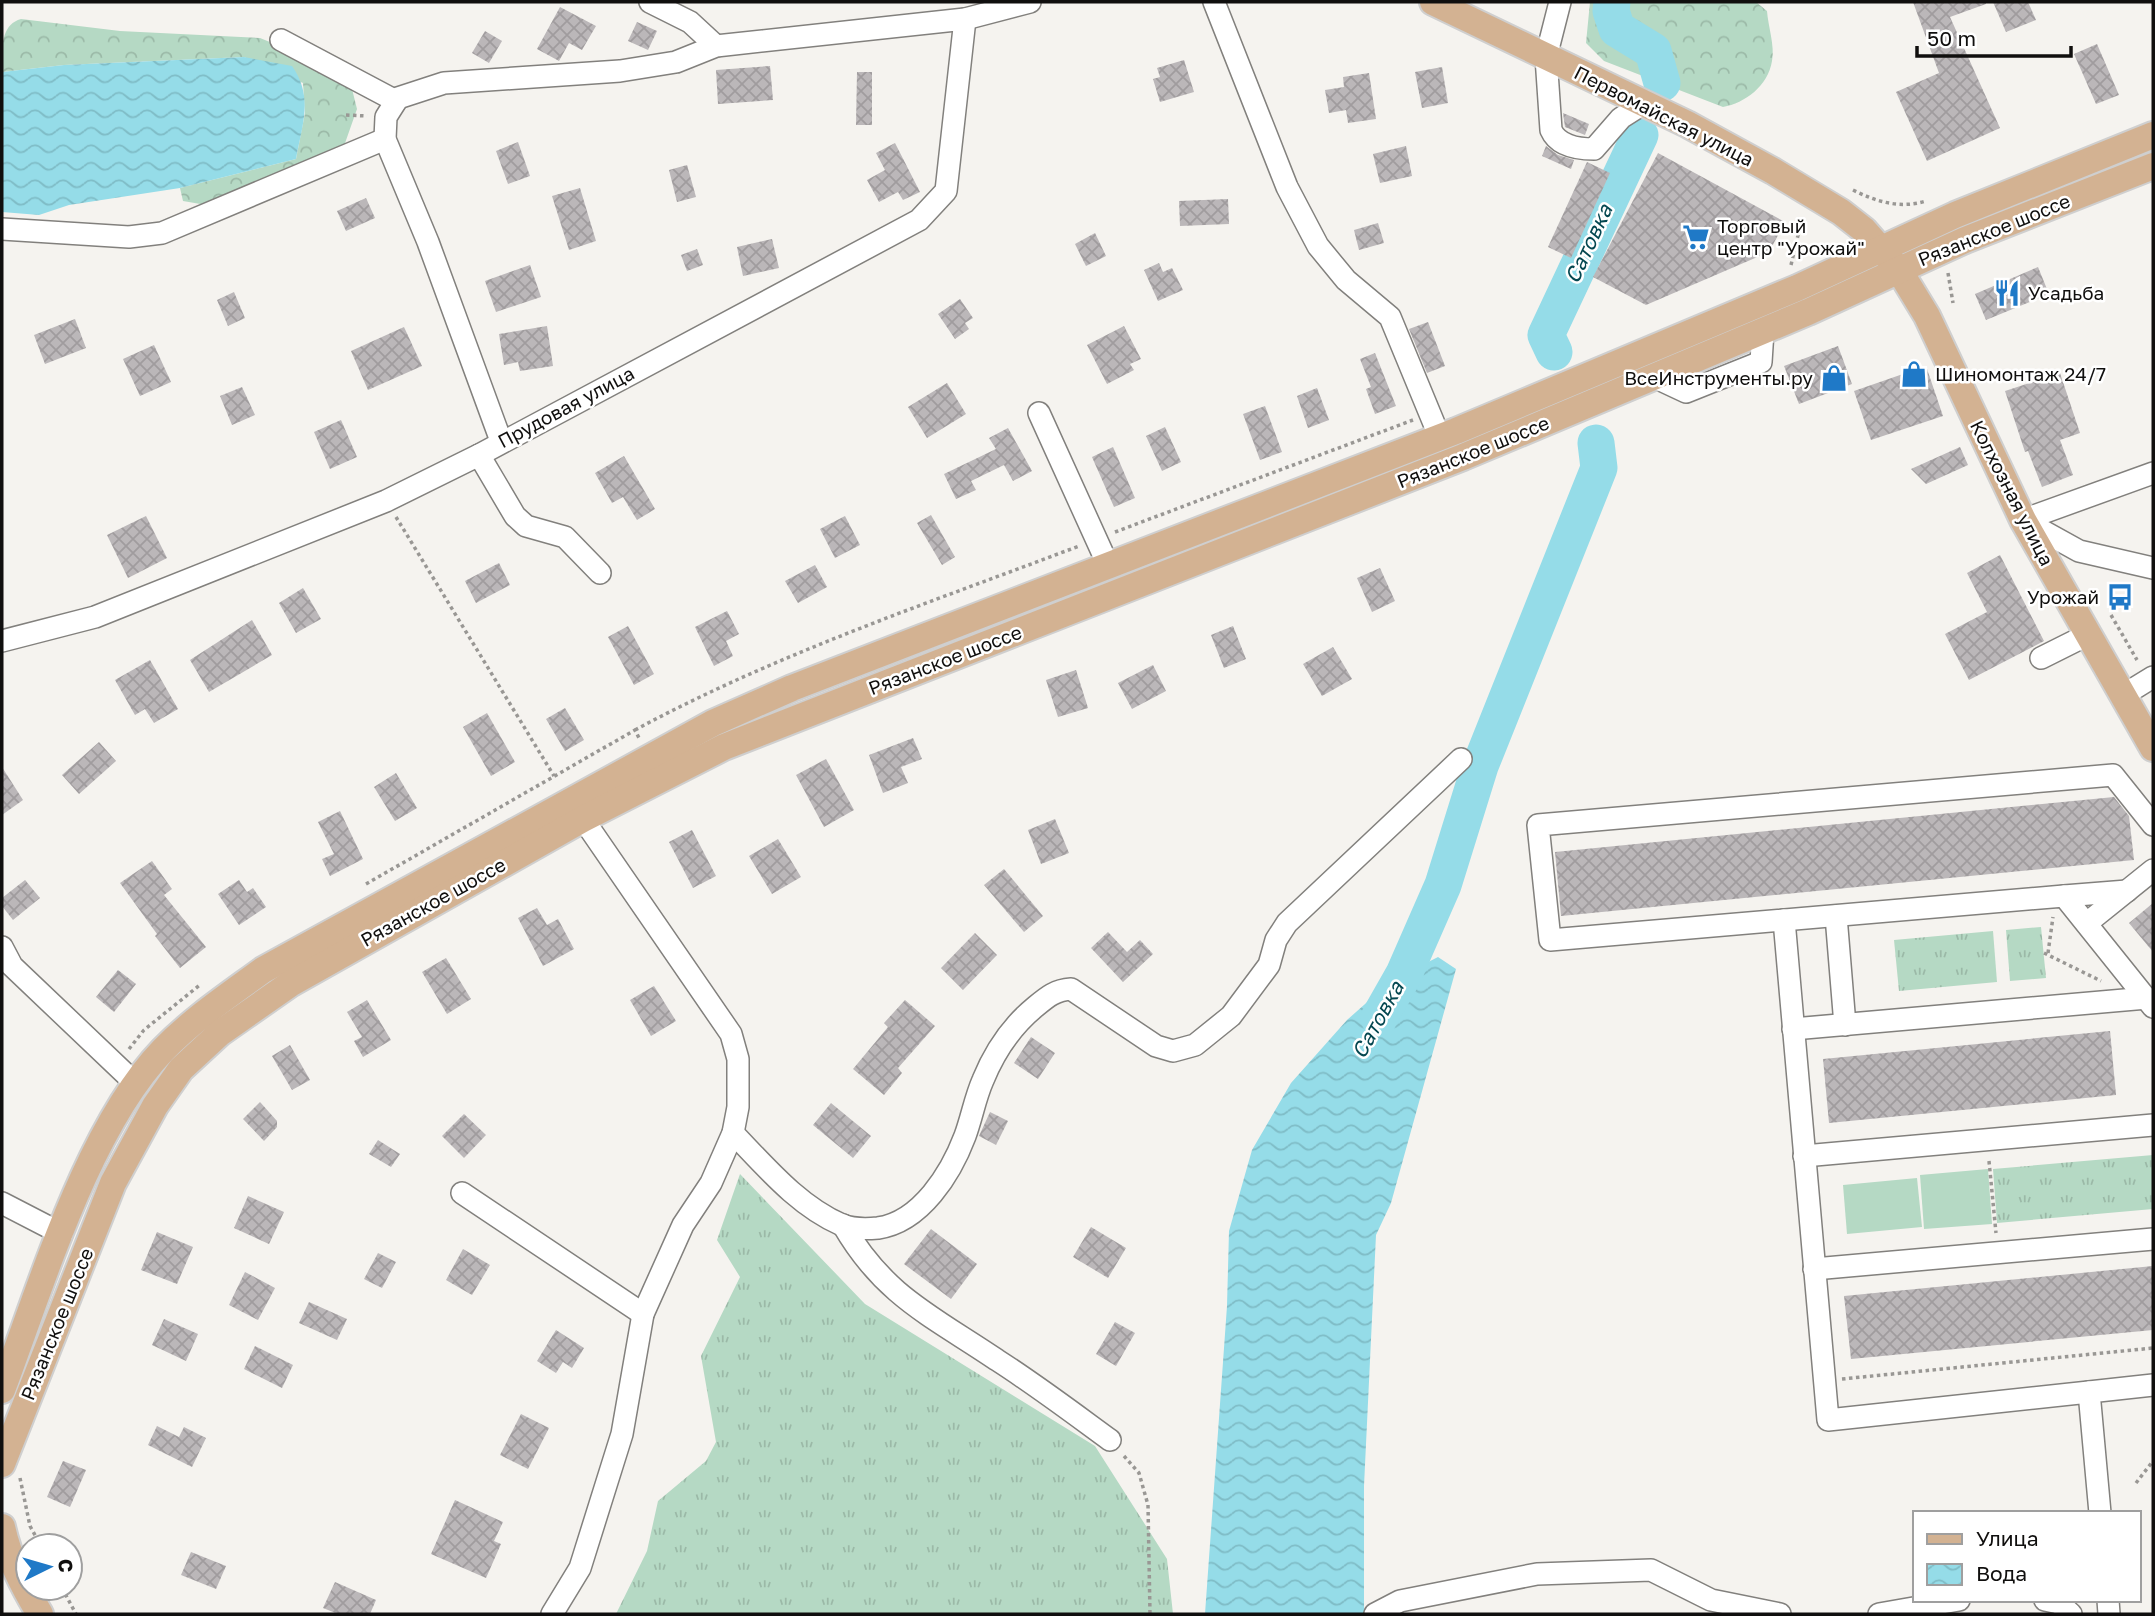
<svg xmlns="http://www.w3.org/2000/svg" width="2155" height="1616" font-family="'Golos Text',sans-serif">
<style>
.grass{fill:url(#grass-tufts)}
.forest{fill:url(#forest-crowns)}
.pitch{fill:#b5d9c4}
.water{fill:url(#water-waves)}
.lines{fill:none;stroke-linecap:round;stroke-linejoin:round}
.river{stroke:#95dce8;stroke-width:37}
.building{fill:url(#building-cross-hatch)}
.minor-casing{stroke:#82807d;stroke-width:24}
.major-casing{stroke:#cfcfcf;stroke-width:30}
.path{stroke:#999794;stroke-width:3.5;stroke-dasharray:3.5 3.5;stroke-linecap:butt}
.minor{stroke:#fff;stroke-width:21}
.major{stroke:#d3b292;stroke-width:26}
.labels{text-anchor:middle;stroke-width:5;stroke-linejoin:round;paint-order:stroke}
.street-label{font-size:19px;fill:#100f0e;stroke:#fff}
.poi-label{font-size:19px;fill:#100f0e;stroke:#fff;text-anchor:start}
.water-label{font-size:21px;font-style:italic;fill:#044750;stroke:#fff}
</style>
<defs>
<pattern id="grass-tufts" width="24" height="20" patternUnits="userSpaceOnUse" patternTransform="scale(1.75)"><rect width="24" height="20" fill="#b5d9c4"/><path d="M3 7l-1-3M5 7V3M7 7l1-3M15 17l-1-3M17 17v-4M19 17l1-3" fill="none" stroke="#9bb9a7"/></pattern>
<pattern id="forest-crowns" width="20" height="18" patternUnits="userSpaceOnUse" patternTransform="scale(1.75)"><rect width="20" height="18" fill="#b5d9c4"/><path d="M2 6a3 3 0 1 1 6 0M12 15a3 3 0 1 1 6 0" fill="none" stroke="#9bb9a7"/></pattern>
<pattern id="water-waves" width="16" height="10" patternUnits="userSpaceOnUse" patternTransform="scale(1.75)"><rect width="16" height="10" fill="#95dce8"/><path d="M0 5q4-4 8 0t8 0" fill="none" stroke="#7fbcc6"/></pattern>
<pattern id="building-cross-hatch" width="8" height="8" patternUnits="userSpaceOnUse" patternTransform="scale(1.75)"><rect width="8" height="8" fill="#bbb7b9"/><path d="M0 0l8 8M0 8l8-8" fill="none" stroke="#a09c9e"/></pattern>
</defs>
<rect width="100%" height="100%" fill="#f5f3ef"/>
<g class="grass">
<path d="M2041,927L2046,978L2010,981L2006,930Z"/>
<path d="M1993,931L1997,982L1899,991L1894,940Z"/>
<path d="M2153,1155V1209L1997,1223L1993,1169Z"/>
<path d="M740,1174L865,1304L1095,1446L1167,1559L1173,1614H616L647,1551L658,1501L706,1461L716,1442L701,1356L740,1277L717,1240Z"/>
</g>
<g class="forest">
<path d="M1590,2H1756L1767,11C1768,26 1775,46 1772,61C1768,86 1745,103 1723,107L1604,61L1586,43Z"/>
<path d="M21,19L120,31L260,38L304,56L351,85L357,109L344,146L212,206L183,201L180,188L296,159L305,113L303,83L244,57L64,65L2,72C2,49 0,25 21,19Z"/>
</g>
<g class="pitch">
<path d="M1988,1169L1992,1224L1924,1229L1920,1175Z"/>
<path d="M1917,1178L1922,1227L1847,1234L1843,1185Z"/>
</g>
<g class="water">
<path d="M244,57L292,66C314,97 302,125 296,159L180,188L69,205L39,215L2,212V72L64,65Z"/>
<path d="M1438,957L1456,969L1391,1203L1376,1235L1364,1486V1614H1205L1227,1306L1229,1231L1252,1150L1291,1083L1347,1020L1391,981Z"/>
</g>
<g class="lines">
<g class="river">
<path d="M1612,2L1611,11L1617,29L1653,51L1662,83"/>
<path d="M1554,352L1546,335L1640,135"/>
<path d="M1379,1018L1404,974L1443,885L1480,766L1599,468L1596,443"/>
</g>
</g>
<g class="building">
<path d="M1913,2H1986V4L1950,17L2000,128L1927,161L1896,92L1939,73Z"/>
<path d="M1993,2H2028L2036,20L2006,32Z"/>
<path d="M560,7L596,26L582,50L569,43L559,61L537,49Z"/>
<path d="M637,22L657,31L648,50L628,41Z"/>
<path d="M485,31L502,41L489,63L472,53Z"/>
<path d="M2097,44L2119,95L2096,104L2074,54Z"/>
<path d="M1184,60L1194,92L1160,102L1153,79L1160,77L1157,68Z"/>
<path d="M770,66L773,100L718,104L716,70Z"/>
<path d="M1442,67L1448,103L1422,108L1415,72Z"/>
<path d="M857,72H872V125H856Z"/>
<path d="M1369,73L1376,119L1348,123L1346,110L1329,113L1325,90L1344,87L1343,77Z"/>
<path d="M1563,113L1589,124L1585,135L1565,127Z"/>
<path d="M518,142L530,176L508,184L496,151Z"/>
<path d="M895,143L920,192L903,200L898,192L879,202L867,180L885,170L876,153Z"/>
<path d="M1406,146L1412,176L1380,183L1373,154Z"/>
<path d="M1546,146L1558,155L1574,160L1571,169L1542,156Z"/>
<path d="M1658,153L1785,222L1769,252L1646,305L1593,277Z"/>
<path d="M1587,162L1610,173L1571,258L1548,247Z"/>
<path d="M687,165L696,197L677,202L669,170Z"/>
<path d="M580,188L596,241L569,250L552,196Z"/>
<path d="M366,198L375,218L346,231L337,211Z"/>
<path d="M1228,199L1229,224L1180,226L1179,201Z"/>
<path d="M1378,223L1384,243L1359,250L1354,230Z"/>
<path d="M1095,233L1106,256L1086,266L1075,244Z"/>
<path d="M772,239L779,268L743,276L737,247Z"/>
<path d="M697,249L703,265L687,271L681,255Z"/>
<path d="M1159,263L1163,272L1172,268L1183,290L1158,301L1144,270Z"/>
<path d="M530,265L541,297L496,312L485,281Z"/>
<path d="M2038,267L2049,294L1986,320L1975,294Z"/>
<path d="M234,292L245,318L228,326L217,300Z"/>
<path d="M960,299L973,318L965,323L969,329L955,339L938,314Z"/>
<path d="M75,319L86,348L45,364L34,335Z"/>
<path d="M1428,322L1445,366L1427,373L1409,329Z"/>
<path d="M547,326L553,366L520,371L518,362L504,365L499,334Z"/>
<path d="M1124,326L1141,359L1130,364L1134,370L1107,384L1087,345Z"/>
<path d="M404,327L422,366L368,390L351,351Z"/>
<path d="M154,345L171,382L140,396L123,359Z"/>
<path d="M1838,346L1852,384L1799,404L1784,366Z"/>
<path d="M1375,353L1396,406L1375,414L1366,389L1371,387L1360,359Z"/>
<path d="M1926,366L1943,416L1871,440L1854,391Z"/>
<path d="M2060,373L2080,433L2060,440L2073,475L2042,487L2028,451L2025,452L2005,391Z"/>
<path d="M947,383L966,414L927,438L908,407Z"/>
<path d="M242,387L255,415L232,425L220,396Z"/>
<path d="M1317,388L1329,420L1308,428L1297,396Z"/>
<path d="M1265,406L1282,452L1260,460L1243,414Z"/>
<path d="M341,420L357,457L330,469L314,432Z"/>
<path d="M1165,427L1181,462L1162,471L1146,436Z"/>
<path d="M1008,428L1032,471L1013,481L1004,465L971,481L976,490L956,499L944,474L996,449L989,438Z"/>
<path d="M1113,447L1135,498L1114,507L1092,457Z"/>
<path d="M1960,447L1968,465L1926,484L1911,469Z"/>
<path d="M624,456L655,509L637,520L623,497L612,503L595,473Z"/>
<path d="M931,515L955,557L942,565L917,523Z"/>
<path d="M146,516L167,558L128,578L107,535Z"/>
<path d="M845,516L860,545L835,558L820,529Z"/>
<path d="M2000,555L2044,641L1969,680L1945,634L1987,612L1967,573Z"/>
<path d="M499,563L510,585L476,603L465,581Z"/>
<path d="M815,565L827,587L798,603L785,581Z"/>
<path d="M1380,568L1395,601L1372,612L1357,578Z"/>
<path d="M303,588L321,619L296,633L279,603Z"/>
<path d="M727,611L739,634L726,641L733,656L714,666L695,627Z"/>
<path d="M252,620L272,655L209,692L190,660Z"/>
<path d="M628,626L654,674L634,685L608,637Z"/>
<path d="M1233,626L1246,659L1224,668L1211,635Z"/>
<path d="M1333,647L1352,679L1322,696L1303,664Z"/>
<path d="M150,660L178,709L154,723L145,709L135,715L115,680Z"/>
<path d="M1153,665L1166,691L1132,709L1118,683Z"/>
<path d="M1076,670L1088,708L1058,717L1046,680Z"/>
<path d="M565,708L584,740L565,751L546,719Z"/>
<path d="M487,713L515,762L491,776L463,727Z"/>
<path d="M913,738L922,759L901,767L908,783L883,793L869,755Z"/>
<path d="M99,742L116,761L79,794L62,775Z"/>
<path d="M826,759L854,810L824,827L796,775Z"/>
<path d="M2,767L23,800L2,815Z"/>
<path d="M396,773L417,808L395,821L374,787Z"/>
<path d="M2114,797L2129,816L2134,860L1561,916L1555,852Z"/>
<path d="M340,811L363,859L330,876L322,859L334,854L318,822Z"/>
<path d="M1055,819L1069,853L1041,864L1028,830Z"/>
<path d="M692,830L716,876L693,888L669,842Z"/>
<path d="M778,839L801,877L772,894L749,856Z"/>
<path d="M152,861L172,889L164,895L206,947L180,968L155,936L157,934L120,883Z"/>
<path d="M1004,869L1043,916L1024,932L984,885Z"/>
<path d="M25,880L40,898L13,920L2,906V898Z"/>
<path d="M239,880L247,892L253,888L266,907L239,925L218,894Z"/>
<path d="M2153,903V952L2129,923Z"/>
<path d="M537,908L547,925L558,919L574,949L543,966L518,918Z"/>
<path d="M1108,932L1127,952L1140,940L1153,954L1123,982L1091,948Z"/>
<path d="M975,933L997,955L963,990L941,968Z"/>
<path d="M446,958L471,999L447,1014L422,972Z"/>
<path d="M118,970L136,984L114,1012L96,997Z"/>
<path d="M654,986L676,1021L651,1036L630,1000Z"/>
<path d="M367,1000L391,1040L363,1057L354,1041L362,1037L347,1012Z"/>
<path d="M905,1000L935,1026L898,1068L902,1073L884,1095L853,1069L888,1027L884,1023Z"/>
<path d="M2110,1031L2116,1095L1829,1123L1823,1059Z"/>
<path d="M1031,1037L1055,1053L1038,1079L1014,1063Z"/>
<path d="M290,1045L310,1080L292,1090L272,1056Z"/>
<path d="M260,1102L277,1121V1127L264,1141L243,1119Z"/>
<path d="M831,1103L871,1136L853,1158L813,1125Z"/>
<path d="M990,1112L1008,1121L996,1145L979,1136Z"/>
<path d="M464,1114L486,1135L464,1158L442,1136Z"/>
<path d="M378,1140L400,1154L391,1167L369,1154Z"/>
<path d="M248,1196L284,1212L269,1244L234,1228Z"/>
<path d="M1091,1227L1126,1248L1108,1278L1073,1257Z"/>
<path d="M931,1229L977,1264L951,1299L904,1264Z"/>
<path d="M157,1232L193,1247L177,1284L141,1270Z"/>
<path d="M463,1249L490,1265L472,1295L446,1280Z"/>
<path d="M378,1253L396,1262L382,1288L364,1279Z"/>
<path d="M2153,1266V1330L1851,1359L1844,1296Z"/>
<path d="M245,1272L275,1288L258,1320L229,1305Z"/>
<path d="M309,1302L347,1319L337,1340L299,1323Z"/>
<path d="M164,1319L198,1334L186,1361L152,1345Z"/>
<path d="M1115,1322L1135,1333L1116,1366L1096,1354Z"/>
<path d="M556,1330L584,1348L572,1368L563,1362L556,1373L537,1361Z"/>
<path d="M255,1346L293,1365L282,1388L244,1369Z"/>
<path d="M521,1414L549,1428L528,1469L500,1455Z"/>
<path d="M157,1426L179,1437L184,1427L206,1438L192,1467L148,1445Z"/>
<path d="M63,1461L86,1470L70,1507L47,1497Z"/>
<path d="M455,1500L503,1522L494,1541L501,1544L486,1578L431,1554Z"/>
<path d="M191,1552L226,1566L216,1589L181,1575Z"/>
<path d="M335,1582L376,1600L370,1614H338L323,1608Z"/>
</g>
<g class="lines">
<defs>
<g id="minor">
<path d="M650,2L690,22L716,46"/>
<path d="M1214,2L1287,187L1318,246L1346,280L1390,317L1440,438"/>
<path d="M1560,2L1546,57L1551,130C1558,146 1578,149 1594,149L1621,118L1643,104"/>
<path d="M281,40L396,101"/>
<path d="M2,229L129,237L162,233L385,139"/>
<path d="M1654,377L1686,392L1761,362L1763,331"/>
<path d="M1039,413L1108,565"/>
<path d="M501,441L428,242L385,139L386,117L398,98L444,83L620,71L676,62L716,46L965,19L1030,2"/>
<path d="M479,455L515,516L526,526L565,537L600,573"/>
<path d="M2023,520L2079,551L2153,568"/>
<path d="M2023,520L2153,473"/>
<path d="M2,641L95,617L386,501L479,455L919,220L946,191L965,19"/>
<path d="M2041,658L2087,635"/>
<path d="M2122,696L2153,677"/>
<path d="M2153,825L2113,775L1538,825L1550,940L2064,896L2153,1007"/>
<path d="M2064,896L2127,891"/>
<path d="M1836,916L1845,1025"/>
<path d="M1784,920L1828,1420L2089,1392"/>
<path d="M2087,923L2153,870"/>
<path d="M2,947L12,966L136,1084"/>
<path d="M1793,1029L2147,998"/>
<path d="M733,1133C765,1166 798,1206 842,1225C852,1229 867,1229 878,1228C921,1222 951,1173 965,1136C972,1117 975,1098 983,1080C994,1053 1012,1026 1035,1007C1047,997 1055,990 1071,989L1156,1046L1173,1051L1195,1045L1231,1016L1269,965L1276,940L1287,923L1461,759"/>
<path d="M1804,1156L2153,1125"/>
<path d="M462,1193L643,1314"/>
<path d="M2,1203L62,1234"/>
<path d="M843,1225C884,1296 932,1316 997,1360C1036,1385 1073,1413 1110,1440"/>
<path d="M1814,1269L2153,1239"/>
<path d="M2100,1513L2089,1392L2153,1385"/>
<path d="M2045,1600L2059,1603L2071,1614"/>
<path d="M2108,1600L2109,1614"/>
<path d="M552,1614L580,1568L622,1434L643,1314L683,1225L711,1183L733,1133L738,1107V1059L731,1034L583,819"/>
<path d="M1375,1614L1400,1601L1537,1574L1651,1570L1711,1600L1780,1614"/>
<path d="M1879,1614L1959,1600"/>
</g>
<g id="major">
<path d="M1433,2L1687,124L1773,171L1841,212L1864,230L1899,270L1927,316L2023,520L2153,748"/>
<path d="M2,1390C41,1287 87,1129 163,1050C193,1019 229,995 263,970L713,723L792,688L1456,431L1797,288L1955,215L2153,135"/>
<path d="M2,1464L113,1183L155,1106L181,1069L220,1033L290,984L583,819L724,747L1463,457L1808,312L1965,240L2153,166"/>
<path d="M2,1527C9,1559 23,1586 40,1614"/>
</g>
</defs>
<use href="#minor" class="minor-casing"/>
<use href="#major" class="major-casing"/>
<g class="path">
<path d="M346,115L367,116"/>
<path d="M1853,190C1877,202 1900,209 1926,201"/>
<path d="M1791,265L1799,231"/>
<path d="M1948,273L1953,303"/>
<path d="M396,517L554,776"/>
<path d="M1115,532L1413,420"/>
<path d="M2111,615L2137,660"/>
<path d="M635,730C776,654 929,603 1079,546"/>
<path d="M366,884L635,730L640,740"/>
<path d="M2044,953L2101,981"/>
<path d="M2048,953L2053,917"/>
<path d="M129,1049L144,1030L201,984"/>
<path d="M1989,1161L1996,1233"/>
<path d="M1842,1379L2153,1348"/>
<path d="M1124,1456L1139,1473L1148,1505L1150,1614"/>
<path d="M20,1478L30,1526L41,1546"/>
<path d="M2136,1483L2153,1461"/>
<path d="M62,1588L76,1614"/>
</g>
<use href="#minor" class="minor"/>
<use href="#major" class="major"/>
</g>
<defs>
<symbol id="supermarket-bare" viewBox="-9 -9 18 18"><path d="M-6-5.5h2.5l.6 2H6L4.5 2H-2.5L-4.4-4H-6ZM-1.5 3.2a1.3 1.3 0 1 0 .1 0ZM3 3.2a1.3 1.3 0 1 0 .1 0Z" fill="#1f79c7" stroke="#fff" stroke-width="2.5" paint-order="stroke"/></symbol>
<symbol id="restaurant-bare" viewBox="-9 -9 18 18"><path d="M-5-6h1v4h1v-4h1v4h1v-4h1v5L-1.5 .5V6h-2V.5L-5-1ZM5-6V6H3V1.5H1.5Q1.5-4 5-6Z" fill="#1f79c7" stroke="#fff" stroke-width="2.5" paint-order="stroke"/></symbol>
<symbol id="shop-bare" viewBox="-9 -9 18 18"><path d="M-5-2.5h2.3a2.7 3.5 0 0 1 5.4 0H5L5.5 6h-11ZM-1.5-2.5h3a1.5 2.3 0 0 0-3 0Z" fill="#1f79c7" stroke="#fff" stroke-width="2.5" paint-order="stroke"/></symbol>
<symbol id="bus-bare" viewBox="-9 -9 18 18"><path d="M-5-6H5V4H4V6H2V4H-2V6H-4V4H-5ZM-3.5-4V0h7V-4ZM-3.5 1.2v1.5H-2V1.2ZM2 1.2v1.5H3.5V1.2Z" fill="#1f79c7" stroke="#fff" stroke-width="2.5" paint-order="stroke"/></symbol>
</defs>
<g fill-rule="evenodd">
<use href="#supermarket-bare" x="1677" y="218" width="38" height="38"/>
<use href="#restaurant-bare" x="1988" y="274" width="38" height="38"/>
<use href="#shop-bare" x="1895" y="355" width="38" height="38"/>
<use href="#shop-bare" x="1815" y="359" width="38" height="38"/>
<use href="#bus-bare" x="2101" y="578" width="38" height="38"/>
</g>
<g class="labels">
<g class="street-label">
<text transform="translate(1664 116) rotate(27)" y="7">Первомайская улица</text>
<text transform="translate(1994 230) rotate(-22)" y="7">Рязанское шоссе</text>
<text transform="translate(566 407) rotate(-28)" y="7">Прудовая улица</text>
<text transform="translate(1473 452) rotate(-22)" y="7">Рязанское шоссе</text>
<text transform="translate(2012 493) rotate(63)" y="7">Колхозная улица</text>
<text transform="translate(945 660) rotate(-21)" y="7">Рязанское шоссе</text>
<text transform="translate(433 902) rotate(-29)" y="7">Рязанское шоссе</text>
<text transform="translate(57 1324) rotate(-68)" y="7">Рязанское шоссе</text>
</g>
<g class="poi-label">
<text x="1717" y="233">Торговый<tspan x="1717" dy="22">центр "Урожай"</tspan></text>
<text x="2028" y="300">Усадьба</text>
<text x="1935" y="381">Шиномонтаж 24/7</text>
<text x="1813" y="385" text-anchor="end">ВсеИнструменты.ру</text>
<text x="2099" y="604" text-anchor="end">Урожай</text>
</g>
<g class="water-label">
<text transform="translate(1589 244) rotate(-65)" y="7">Сатовка</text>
<text transform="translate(1378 1020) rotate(-61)" y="7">Сатовка</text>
</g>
</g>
<rect width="2155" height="1616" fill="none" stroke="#100f0e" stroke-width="7"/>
<rect x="1913" y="1511" width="228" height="91" fill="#ffffff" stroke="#9f9f9f" stroke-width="2"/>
<rect x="1927" y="1534" width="35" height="10" fill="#d3b292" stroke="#9f9f9f" stroke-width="2"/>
<text x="1976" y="1546" font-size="21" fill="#100f0e">Улица</text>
<rect x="1927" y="1564" width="35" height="21" fill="url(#water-waves)" stroke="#9f9f9f" stroke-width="2"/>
<text x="1976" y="1581" font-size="21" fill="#100f0e">Вода</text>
<g transform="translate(49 1567) rotate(85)"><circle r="33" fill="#ffffff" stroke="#9f9f9f" stroke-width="2"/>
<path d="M0-5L12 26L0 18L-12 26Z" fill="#1f79c7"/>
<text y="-10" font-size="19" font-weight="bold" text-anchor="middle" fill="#100f0e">С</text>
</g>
<path d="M1917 46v10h154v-10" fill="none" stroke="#100f0e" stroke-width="3.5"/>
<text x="1927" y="46" font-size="21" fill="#100f0e" stroke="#ffffff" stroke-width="5" paint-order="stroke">50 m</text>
</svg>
